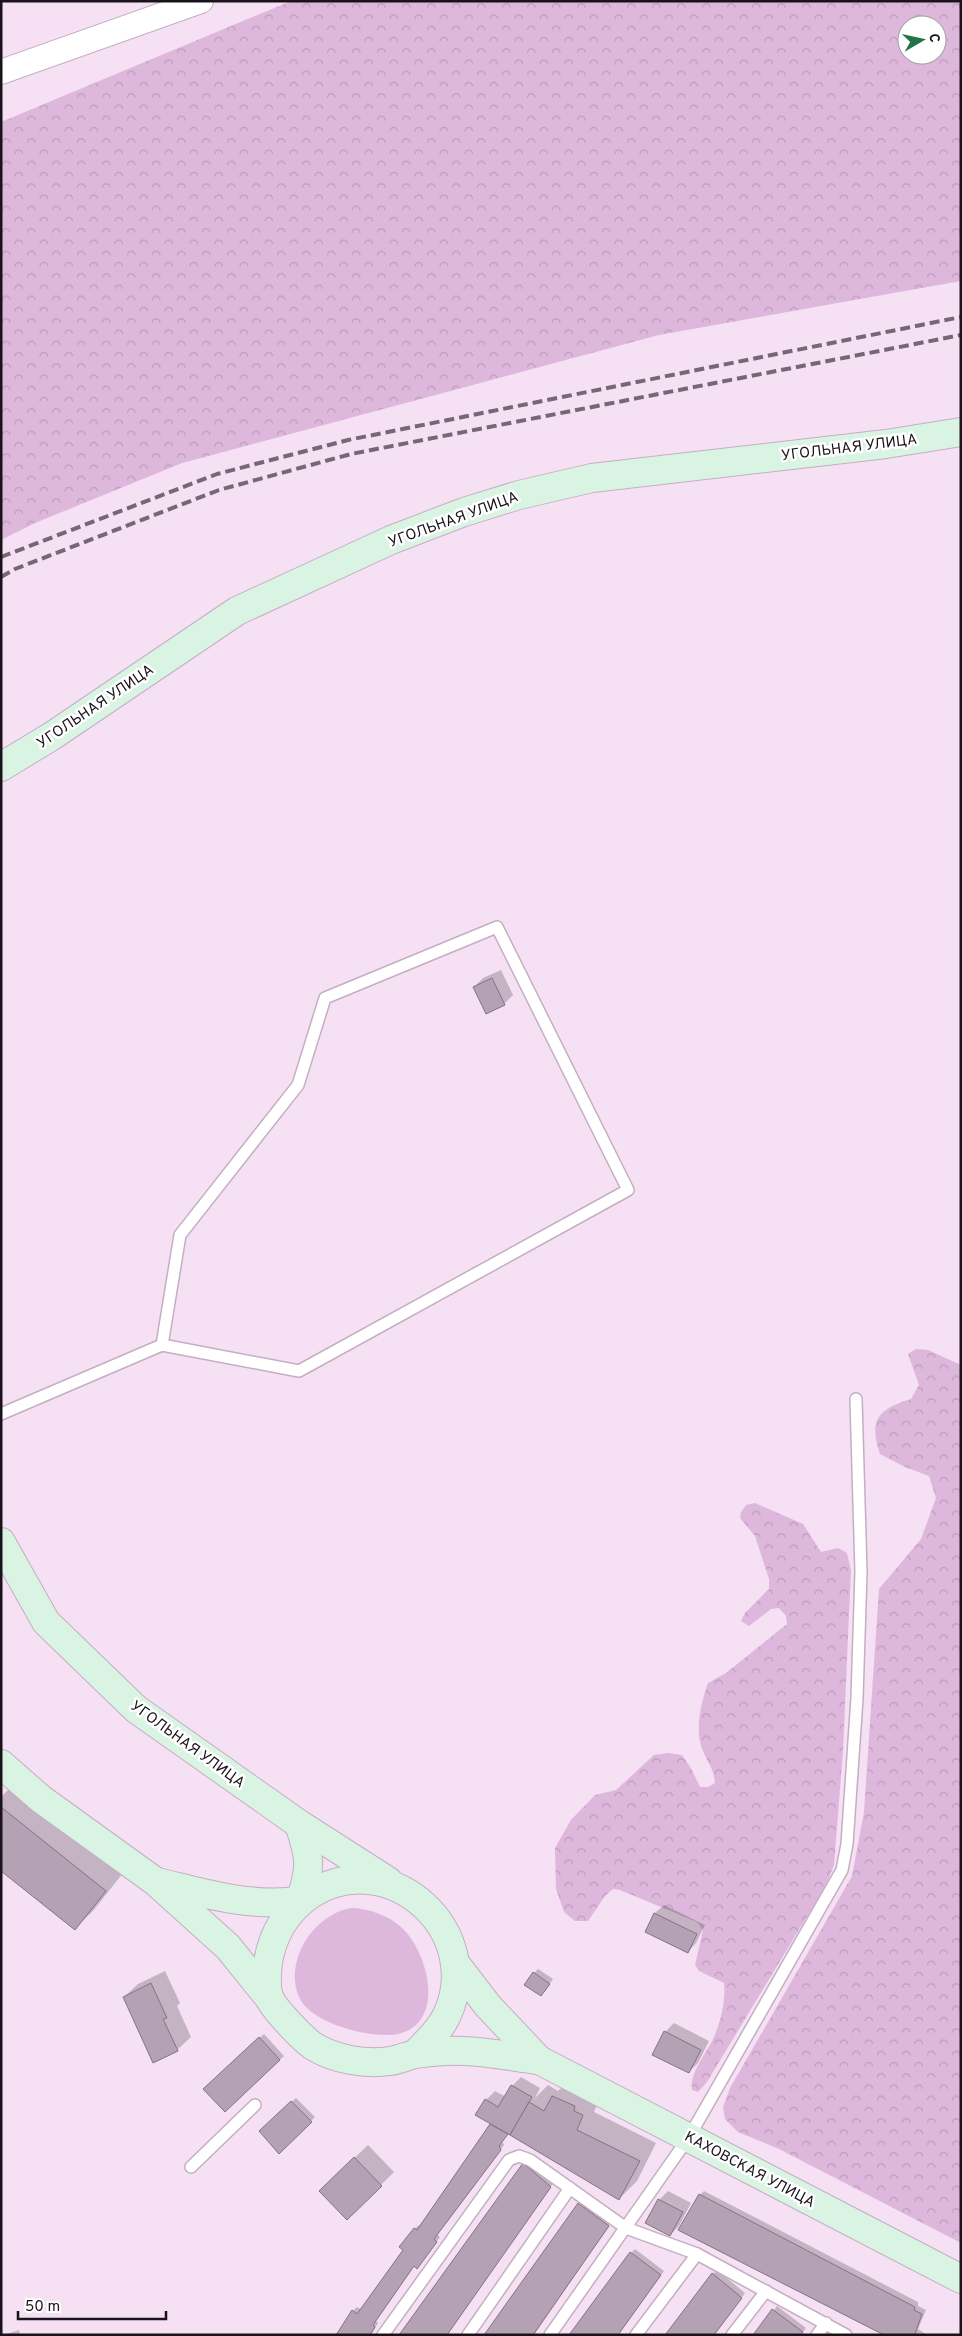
<svg xmlns="http://www.w3.org/2000/svg" width="962" height="2336" font-family="Overpass,sans-serif">
<style>
.green{fill:#deb7dc}
.forest{fill:url(#forest-crowns);fill-rule:evenodd}
.shadow{fill:#0003}
.building{fill:#b5a1b4;stroke:#857284}
.lines{fill:none;stroke-linecap:round;stroke-linejoin:round}
.service-casing{stroke:#c4afc2;stroke-width:14}
.minor-casing{stroke:#c4afc2;stroke-width:26}
.secondary-casing{stroke:#c4afc2;stroke-width:30}
.service{stroke:#fff;stroke-width:11}
.minor{stroke:#fff;stroke-width:24}
.secondary{stroke:#daf4e3;stroke-width:28}
.rail{stroke:#756874;stroke-width:4;stroke-dasharray:10 5;stroke-linecap:butt}
.labels{text-anchor:middle;stroke-width:5;stroke-linejoin:round;paint-order:stroke}
.street-label{font-size:15px;fill:#1a131a;stroke:#fff}
</style>
<defs>
<pattern id="forest-crowns" width="20" height="18" patternUnits="userSpaceOnUse" patternTransform="scale(1.25)"><rect width="20" height="18" fill="#deb7dc"/><path d="M2 6a3 3 0 1 1 6 0M12 15a3 3 0 1 1 6 0" fill="none" stroke="#be9cbc"/></pattern>
</defs>
<rect width="100%" height="100%" fill="#f5e0f4"/>
<path class="green" d="M352,1908C370,1909 387,1915 401,1927C428,1951 447,2023 398,2034C371,2039 311,2024 299,1997C283,1960 315,1913 352,1908Z"/>
<g class="forest">
<path d="M291,1H961V281L659,335L182,463L35,523L1,540V122ZM907,25H937V55H907Z"/>
<path d="M916,1349L928,1350L961,1365V2243L779,2149L738,2132L725,2119L723,2107L730,2088L852,1876L864,1812L879,1589L921,1539L936,1498L929,1476L905,1467L880,1454C868,1419 879,1409 911,1399L919,1385L908,1354Z"/>
<path d="M755,1503L803,1524L821,1552L838,1548L847,1553L851,1570L843,1751L834,1865L826,1885L707,2082L698,2092L692,2090C689,2073 707,2053 714,2037C721,2020 726,2000 724,1983L699,1971L695,1965L703,1930L697,1922L620,1890L613,1889L605,1896L588,1921H575L564,1912L556,1889L555,1848L571,1820L595,1795L616,1790L654,1755L668,1753L682,1755L691,1768L700,1787H708L715,1783C714,1769 708,1763 703,1751C694,1731 701,1703 708,1683L726,1673L787,1624L786,1616L779,1608L771,1609L749,1626L741,1621L745,1613L769,1589V1579L755,1536L740,1518L741,1512L746,1505Z"/>
</g>
<g class="shadow">
<path d="M501,970L513,995L504,1004L474,987L483,978Z"/>
<path d="M13,1785L123,1873L93,1911L75,1928L1,1869V1797Z"/>
<path d="M664,1905L705,1925L696,1943L688,1952L646,1932L655,1913Z"/>
<path d="M538,1969L553,1979L545,1991L534,1973Z"/>
<path d="M165,1971L180,2003L177,2006L191,2037L177,2050L124,1997L138,1984Z"/>
<path d="M674,2023L709,2041L698,2063L689,2072L665,2032Z"/>
<path d="M264,2034L284,2056L225,2111L205,2089Z"/>
<path d="M521,2077L540,2088L535,2098L548,2085L558,2091L571,2079L600,2097L594,2112L656,2143L637,2181L619,2199L508,2133L502,2141L504,2145L437,2234L440,2237L421,2263L415,2265L376,2321L378,2323L371,2335H338L353,2311L357,2307L362,2310L405,2250L414,2229L419,2225L421,2226L492,2124L486,2100L495,2091L506,2097L512,2086Z"/>
<path d="M296,2098L315,2117L279,2152L261,2131Z"/>
<path d="M368,2145L394,2172L347,2219L320,2191Z"/>
<path d="M528,2160L554,2182L447,2335L524,2164Z"/>
<path d="M668,2191L691,2203L679,2226L670,2235L659,2200Z"/>
<path d="M704,2191L918,2302V2306L926,2310L918,2329L927,2335H887L700,2195Z"/>
<path d="M583,2200L612,2221L534,2335H487Z"/>
<path d="M635,2249L664,2271L618,2335L631,2253Z"/>
<path d="M717,2270L745,2293L714,2335L713,2274Z"/>
<path d="M777,2306L806,2328L801,2335H755Z"/>
<path d="M19,2330L20,2335H4Z"/>
</g>
<g class="building">
<path d="M492,978L505,1005L486,1014L473,987Z"/>
<path d="M1,1807L106,1891L75,1930L1,1871Z"/>
<path d="M654,1913L697,1934L688,1953L645,1932Z"/>
<path d="M533,1972L550,1984L541,1996L524,1985Z"/>
<path d="M151,1983L167,2018L163,2019L178,2051L153,2063L123,1997Z"/>
<path d="M664,2031L701,2050L689,2073L652,2055Z"/>
<path d="M259,2037L280,2060L225,2112L203,2089Z"/>
<path d="M511,2085L532,2097L510,2135L475,2115L485,2099L498,2107Z"/>
<path d="M552,2096L575,2106L574,2111L583,2115L577,2130L640,2161L619,2200L510,2135L529,2102L544,2111Z"/>
<path d="M291,2101L312,2122L279,2154L259,2131Z"/>
<path d="M490,2124L508,2134L499,2146L501,2150L434,2239L437,2242L417,2269L414,2266L373,2325L375,2327L370,2335H336L352,2310L357,2314L403,2250L399,2247L414,2228L417,2230Z"/>
<path d="M354,2157L382,2186L347,2220L319,2191Z"/>
<path d="M523,2163L551,2187L447,2335H399Z"/>
<path d="M699,2194L915,2307L914,2310L922,2314L915,2334L917,2335H884L678,2230Z"/>
<path d="M658,2199L683,2212L670,2236L645,2223Z"/>
<path d="M578,2203L609,2226L533,2335H484Z"/>
<path d="M630,2252L661,2275L618,2335H569Z"/>
<path d="M712,2273L742,2298L714,2335H665Z"/>
<path d="M772,2309L803,2332L801,2335H753Z"/>
</g>
<g class="lines">
<defs>
<g id="service">
<path d="M1,1414L162,1345L299,1371L628,1190L497,927L325,998L298,1085L180,1235L162,1345"/>
<path d="M191,2167L255,2105"/>
<path d="M383,2335L509,2160L519,2156L530,2160L626,2228L697,2254L846,2335"/>
<path d="M468,2335L570,2188"/>
<path d="M550,2335L689,2137L842,1870L847,1844L857,1698L861,1572L856,1399"/>
<path d="M636,2335L697,2254"/>
<path d="M732,2335L766,2291"/>
<path d="M817,2335L826,2323"/>
</g>
<path id="minor" d="M1,72L201,1"/>
<g id="secondary">
<path d="M1,767L52,736L237,611L391,540L464,512L519,495L592,478L886,444L961,432"/>
<path d="M1,1542L46,1622L136,1709L299,1824L388,1881"/>
<path d="M1,1764L41,1799L156,1882L228,1947L270,1999"/>
<path d="M299,1824C310,1857 312,1867 300,1901"/>
<path d="M157,1882C208,1894 247,1907 300,1901"/>
<path d="M455,1963L488,2006L539,2060L961,2279"/>
<path d="M415,2054C426,2043 439,2031 446,2017C487,1933 391,1844 311,1894C287,1910 273,1933 268,1962C267,1972 265,1989 270,1999C275,2010 303,2039 313,2046C334,2059 365,2065 390,2061C398,2060 407,2056 415,2054C430,2052 449,2050 464,2051C489,2052 514,2057 539,2060"/>
</g>
</defs>
<use href="#service" class="service-casing"/>
<use href="#minor" class="minor-casing"/>
<use href="#secondary" class="secondary-casing"/>
<use href="#service" class="service"/>
<use href="#minor" class="minor"/>
<use href="#secondary" class="secondary"/>
<g class="rail">
<path d="M1,557L217,474L348,440L961,317"/>
<path d="M1,577L15,569L219,490L351,454L961,335"/>
</g>
</g>
<g class="labels">
<g class="street-label">
<text transform="translate(849 447) rotate(-7)" y="5">УГОЛЬНАЯ УЛИЦА</text>
<text transform="translate(453 519) rotate(-20)" y="5">УГОЛЬНАЯ УЛИЦА</text>
<text transform="translate(95 706) rotate(-34)" y="5">УГОЛЬНАЯ УЛИЦА</text>
<text transform="translate(188 1744) rotate(36)" y="5">УГОЛЬНАЯ УЛИЦА</text>
<text transform="translate(750 2169) rotate(28)" y="5">КАХОВСКАЯ УЛИЦА</text>
</g>
</g>
<rect width="962" height="2336" fill="none" stroke="#1a131a" stroke-width="5"/>
<g transform="translate(922 40) rotate(81)"><circle r="24" fill="#ffffff" stroke="#a3a1a3"/>
<path d="M0-4L9 19L0 12L-9 19Z" fill="#217547"/>
<text y="-8" font-size="14" font-weight="bold" text-anchor="middle" fill="#1a131a">С</text>
</g>
<path d="M18 2311v8h148v-8" fill="none" stroke="#1a131a" stroke-width="2.5"/>
<text x="25" y="2311" font-size="15" fill="#1a131a" stroke="#ffffff" stroke-width="4" paint-order="stroke">50 m</text>
</svg>
